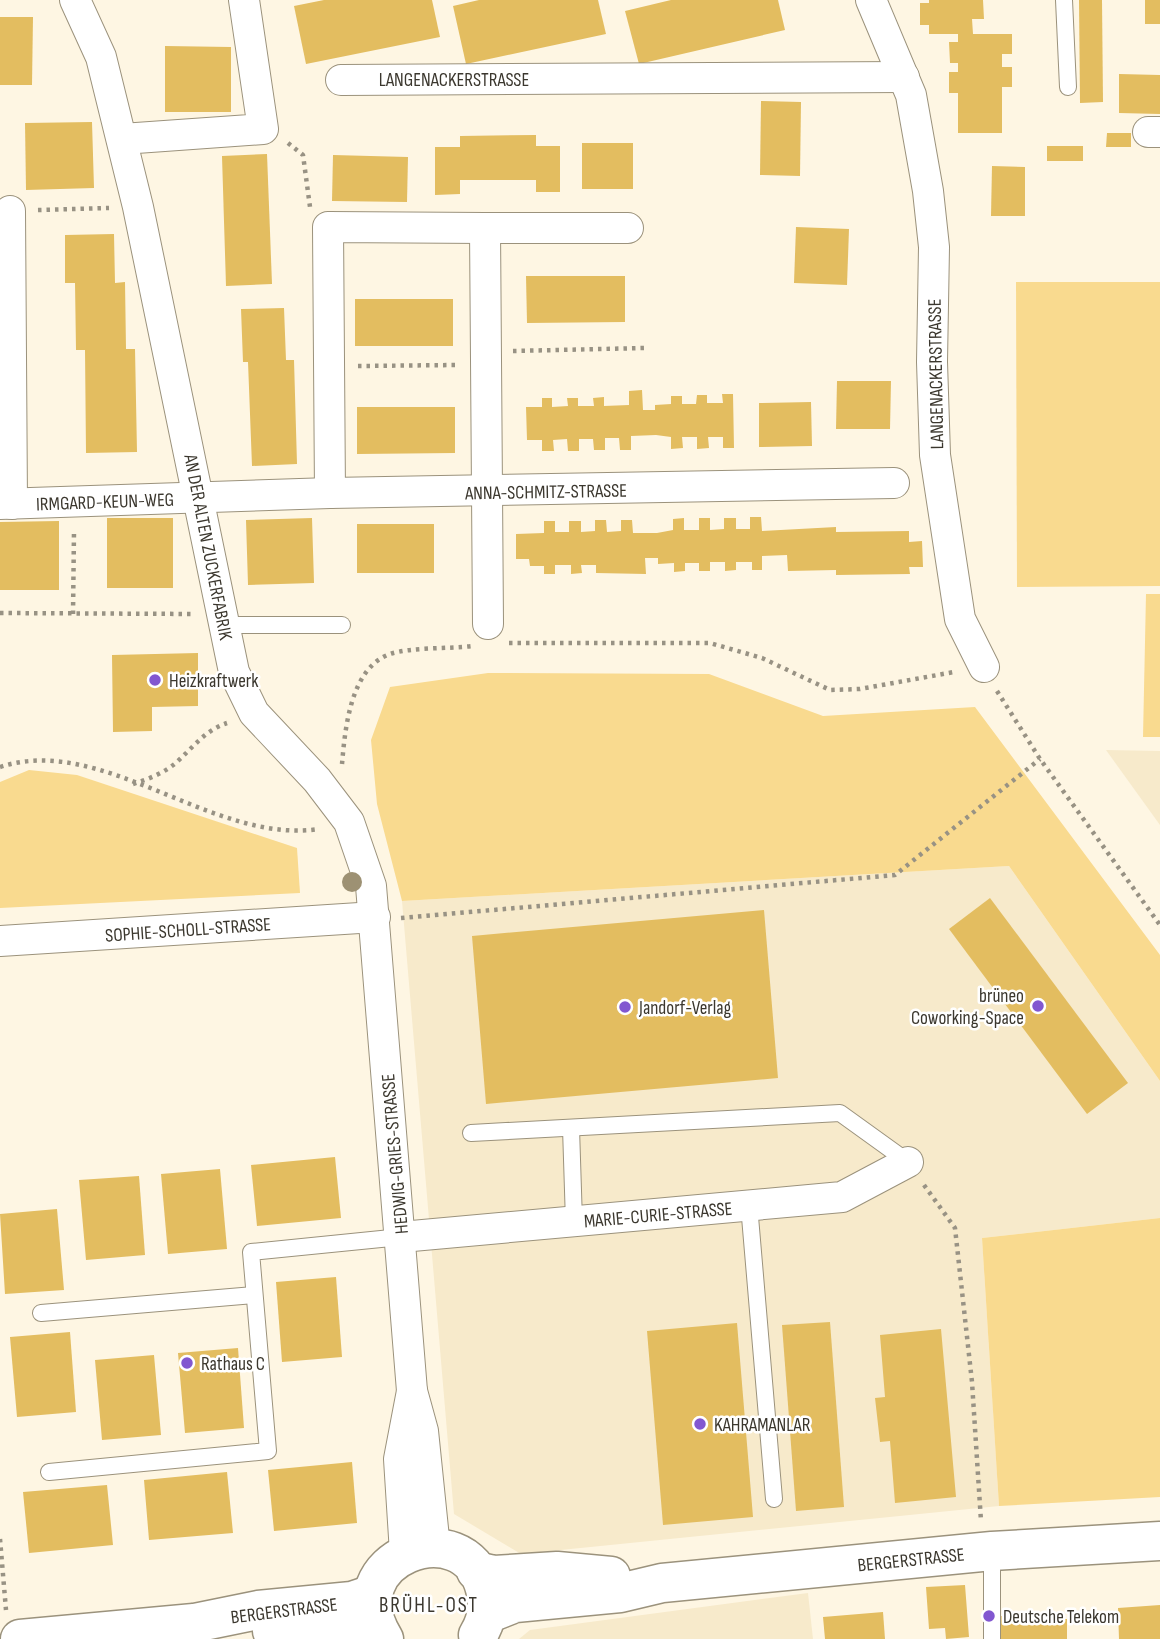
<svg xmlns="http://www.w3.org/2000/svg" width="1160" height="1639" font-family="'Sofia Sans Condensed',sans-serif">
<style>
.built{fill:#f7eacb}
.green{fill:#f9da8f}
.building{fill:#e3bd60}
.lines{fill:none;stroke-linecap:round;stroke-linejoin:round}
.lane-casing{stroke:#9b927c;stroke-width:18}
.street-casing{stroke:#9b927c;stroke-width:32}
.secondary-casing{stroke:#9b927c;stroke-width:41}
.path{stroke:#989284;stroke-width:4.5;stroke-dasharray:3.5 5;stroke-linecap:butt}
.lane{stroke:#fff;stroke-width:16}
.street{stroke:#fff;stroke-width:30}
.secondary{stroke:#fff;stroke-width:38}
.tree{fill:#9d9173}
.poi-dot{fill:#8257d0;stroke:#fff;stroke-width:2.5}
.labels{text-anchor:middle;stroke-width:5;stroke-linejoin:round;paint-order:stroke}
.street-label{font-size:19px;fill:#3b372e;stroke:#fff}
.poi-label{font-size:19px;fill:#3b372e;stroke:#fff;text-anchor:start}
.neighbourhood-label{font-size:21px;letter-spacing:2px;fill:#3b372e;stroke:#fff}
</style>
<rect width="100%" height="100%" fill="#fef6e3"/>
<g class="built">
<path d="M1106,750L1160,751V825Z"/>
<path d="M1009,866L1160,1081V1218L982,1238L999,1506L521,1554L454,1514L402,901Z"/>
<path d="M808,1593L813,1639H519L530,1630Z"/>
</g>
<g class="green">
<path d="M1016,282H1160V586L1017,587Z"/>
<path d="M1146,594H1160V737H1143Z"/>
<path d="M488,673L709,674L823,716L975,707L1160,955V1081L1009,866L402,901L377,804L371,740L390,687Z"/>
<path d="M29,770L77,775L297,848L300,893L0,908V782Z"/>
<path d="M1160,1218V1497L999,1506L982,1238Z"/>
</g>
<g class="building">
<path d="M324,0H432L440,37L306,64L294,6Z"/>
<path d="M479,0H598L606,34L466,64L453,6Z"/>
<path d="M671,0H778L785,30L639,64L625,11Z"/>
<path d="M929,0H983L984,19H972L973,34H1012V54H1002V67H1012V87H1002V133H958V93H949V72H958V63H950L949,42H958V34H929V25H920V3H929Z"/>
<path d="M1079,0H1102L1103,102L1080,103Z"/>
<rect x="1145" y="0" width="15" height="24"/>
<path d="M0,17H33L32,85H0Z"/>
<path d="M165,46L231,47V112H165Z"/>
<path d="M1119,74L1160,75V114L1119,113Z"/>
<path d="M761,101L801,102L800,176L760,175Z"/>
<path d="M92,122L94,188L26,190L25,123Z"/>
<path d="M1107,133H1131V147H1106Z"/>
<path d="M536,135V146H560V192H536V180H460V194L435,195V147H460V136Z"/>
<rect x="582" y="143" width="51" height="46"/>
<rect x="1047" y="146" width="36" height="15"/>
<path d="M267,154L272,284L226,286L222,156Z"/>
<path d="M333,155L408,157L407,202L332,201Z"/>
<path d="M992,166L1025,167V216H991Z"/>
<path d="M796,227L849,229L847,285L794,283Z"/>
<path d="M114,234L115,283L125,282L126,349H135L137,452L86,453L85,350H76L75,283H65V235Z"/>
<path d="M526,276H625V322L527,323Z"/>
<rect x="355" y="299" width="98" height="47"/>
<path d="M284,308L286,360H294L297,464L252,466L248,362H243L241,309Z"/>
<path d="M837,381H891L890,429H836Z"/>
<path d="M642,390L643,410H655V405L671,404V396H682V404H696L697,395H707V403H723L722,394H733L734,448H723V437H708L709,448L697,449V437H682L683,448L671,449V437L656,435L631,436V450H620L619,438H605V450H594L593,439H579V451H568L567,439L553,440L554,451H542V440H527L526,407H542V398H552V407L568,406L567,398H578V406H594L593,398L604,397V406L629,405V391Z"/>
<path d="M811,402L812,446L759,447V403Z"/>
<path d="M357,407H455V453L357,454Z"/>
<path d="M750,517H761L762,531L836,527V532L909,531V542L922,541L923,567H909L910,574L836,575V570L788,571L787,555L762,556V570H752V562H736V570L725,571V562H710V571H699V563H685V571L674,572V563L658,564V558H645L646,574L596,573V565H581L582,573L571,574V565H555V574H544V566H530L529,559H516V534L544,533V521H555V532H569V521H581V532L595,531V520H606L607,532L621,531V520H632L633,533H657L673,530V519L684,518V530H699V518H710V530L724,529V518H736V529H750Z"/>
<rect x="107" y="518" width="66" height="70"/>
<path d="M312,518L314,583L248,585L246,520Z"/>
<path d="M59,521V590H0V522Z"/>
<rect x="357" y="524" width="77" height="49"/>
<path d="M198,653V706L152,707V731L113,732L112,655Z"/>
<path d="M990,898L1128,1083L1087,1114L949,929Z"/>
<path d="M764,910L778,1078L486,1104L472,936Z"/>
<path d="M335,1157L341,1218L257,1226L251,1165Z"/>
<path d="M220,1169L227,1249L168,1254L161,1174Z"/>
<path d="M139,1176L145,1255L86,1260L79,1180Z"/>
<path d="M57,1209L64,1290L5,1294L0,1214Z"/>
<path d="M336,1277L342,1357L282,1362L276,1282Z"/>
<path d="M830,1322L844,1507L796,1511L782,1325Z"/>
<path d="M737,1323L753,1517L663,1525L647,1331Z"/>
<path d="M941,1329L956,1497L895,1503L890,1441L880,1442L875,1398L885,1397L880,1335Z"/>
<path d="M70,1332L76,1412L17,1417L10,1337Z"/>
<path d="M238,1348L244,1428L185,1433L178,1353Z"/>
<path d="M154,1355L161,1435L102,1440L95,1360Z"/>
<path d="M352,1462L357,1523L274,1531L268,1470Z"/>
<path d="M227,1472L233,1533L149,1540L144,1480Z"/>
<path d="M107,1485L113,1545L29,1553L23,1492Z"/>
<path d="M965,1585L969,1637L946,1639L945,1628L929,1629L926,1587Z"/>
<path d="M1160,1605V1639H1119L1118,1608Z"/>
<path d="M883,1612L885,1639H825L823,1617Z"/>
<path d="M1001,1616L1067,1619V1639H1001Z"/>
</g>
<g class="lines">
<defs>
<g id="lane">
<path d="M1064,0L1068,87"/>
<path d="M224,625H342"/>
<path d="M571,1128L574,1222"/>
<path d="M471,1133L840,1113L908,1162"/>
<path d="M749,1205L774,1499"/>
<path d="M41,1313L254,1295"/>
<path d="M49,1472L268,1451L251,1252L401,1237"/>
<path d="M992,1551V1639"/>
</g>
<g id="street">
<path d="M75,0L101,57L138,207L234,672L254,713L317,780L349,822L371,886L412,1391"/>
<path d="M871,0L911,95L928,191L934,247L932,362L935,455L960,619L984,667"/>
<path d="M341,80L904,77"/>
<path d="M1148,132H1160"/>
<path d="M122,139L263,129L244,0"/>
<path d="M10,211L12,504"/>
<path d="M330,493L328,227L485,228"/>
<path d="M0,504L330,493L894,483"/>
<path d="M488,624L485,228H628"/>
<path d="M0,941L375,917"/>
<path d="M401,1237L842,1197L908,1162"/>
<path d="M405,1553L399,1459L412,1391L423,1431L435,1548"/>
</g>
<g id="secondary">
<path d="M476,1571L494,1575L557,1571L611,1576"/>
<path d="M487,1614L515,1603L620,1593L662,1583L992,1551L1160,1541"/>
<path d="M272,1631L367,1630L380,1633"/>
<path d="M20,1639L194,1623L258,1610L352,1601L373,1594"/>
<path d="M384,1639C333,1558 465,1509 485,1589C489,1605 487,1621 478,1635"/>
</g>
</defs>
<use href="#lane" class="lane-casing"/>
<use href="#street" class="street-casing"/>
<use href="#secondary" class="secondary-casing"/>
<g class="path">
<path d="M288,143L303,155L310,207"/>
<path d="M38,210L109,208"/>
<path d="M513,351L645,348"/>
<path d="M358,366L458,365"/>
<path d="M0,613L195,614"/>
<path d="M73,614L74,531"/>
<path d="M509,643H710L762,658L830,690L860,689L954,672"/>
<path d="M997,691L1040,759L1160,925"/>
<path d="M342,764C345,730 350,668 390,654C411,647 449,649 472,646"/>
<path d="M0,767C103,733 213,845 319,829"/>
<path d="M133,784C149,779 166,772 178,761C194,746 206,730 227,723"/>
<path d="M401,918L895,875L1040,759"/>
<path d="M924,1185L955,1228L972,1382L981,1521"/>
<path d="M0,1539L6,1610"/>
</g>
<use href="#lane" class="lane"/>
<use href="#street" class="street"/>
<use href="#secondary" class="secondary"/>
</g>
<circle class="tree" cx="352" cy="882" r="10"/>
<g class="poi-dot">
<circle cx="155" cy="680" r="7"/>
<circle cx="1038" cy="1006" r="7"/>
<circle cx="625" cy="1007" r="7"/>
<circle cx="187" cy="1363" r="7"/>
<circle cx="700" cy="1424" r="7"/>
<circle cx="989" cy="1616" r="7"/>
</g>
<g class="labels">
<g class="street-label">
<text x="454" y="86">LANGENACKERSTRASSE</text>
<text transform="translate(935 374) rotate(-91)" y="7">LANGENACKERSTRASSE</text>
<text transform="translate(546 491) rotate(-1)" y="7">ANNA-SCHMITZ-STRASSE</text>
<text transform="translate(105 501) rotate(-2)" y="7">IRMGARD-KEUN-WEG</text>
<text transform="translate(209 547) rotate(79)" y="7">AN DER ALTEN ZUCKERFABRIK</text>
<text transform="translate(188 929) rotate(-4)" y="7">SOPHIE-SCHOLL-STRASSE</text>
<text transform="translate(394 1154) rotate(-95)" y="7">HEDWIG-GRIES-STRASSE</text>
<text transform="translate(658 1214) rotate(-5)" y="7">MARIE-CURIE-STRASSE</text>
<text transform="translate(911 1559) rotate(-6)" y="7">BERGERSTRASSE</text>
<text transform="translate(284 1610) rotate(-7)" y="7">BERGERSTRASSE</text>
</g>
<g class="poi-label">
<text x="169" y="687">Heizkraftwerk</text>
<text x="1024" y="1002" text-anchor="end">brüneo<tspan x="1024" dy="22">Coworking-Space</tspan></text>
<text x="639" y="1014">Jandorf-Verlag</text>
<text x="201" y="1370">Rathaus C</text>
<text x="714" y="1431">KAHRAMANLAR</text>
<text x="1003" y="1623">Deutsche Telekom</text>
</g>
<g class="neighbourhood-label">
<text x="429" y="1612">BRÜHL-OST</text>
</g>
</g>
</svg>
